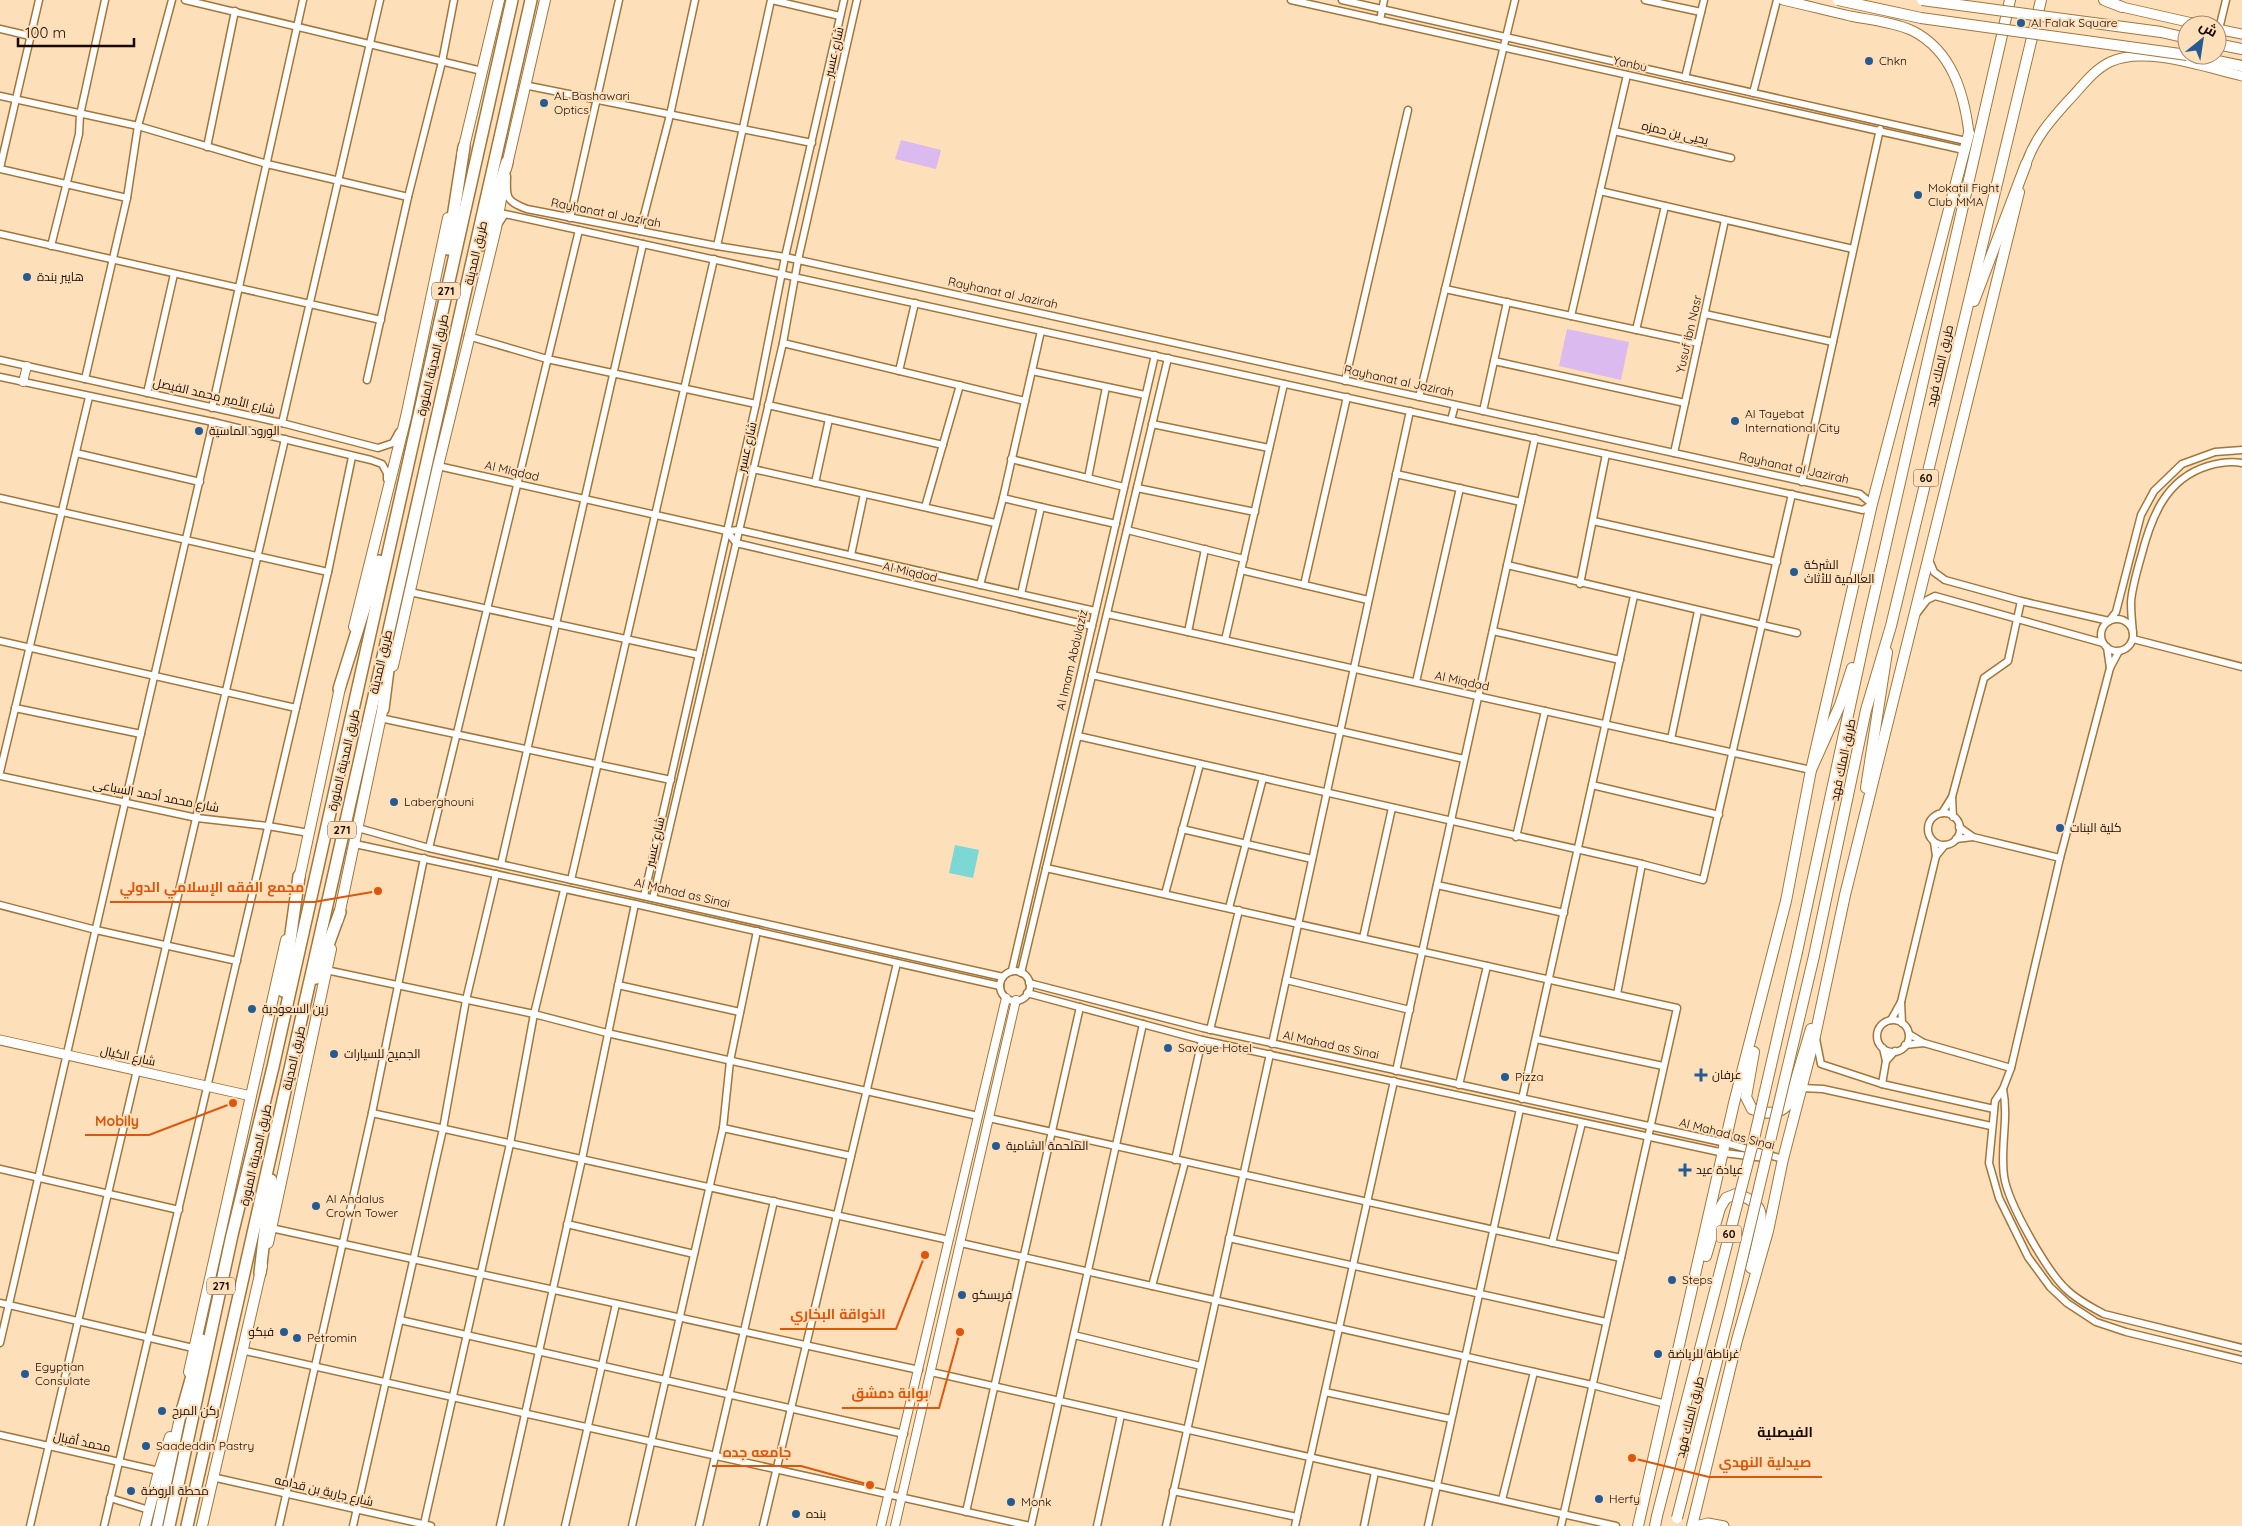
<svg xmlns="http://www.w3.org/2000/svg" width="2242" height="1526" font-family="Quicksand,Cairo,sans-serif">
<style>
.green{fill:#dbbaf0}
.water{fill:#7cd8d5}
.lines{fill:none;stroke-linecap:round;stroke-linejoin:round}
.minor-casing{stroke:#a37638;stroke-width:9}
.tertiary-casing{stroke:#a37638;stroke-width:10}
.secondary-casing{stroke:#a37638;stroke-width:11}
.primary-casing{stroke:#a37638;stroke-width:12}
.trunk-casing{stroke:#a37638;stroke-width:12}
.motorway-casing{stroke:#a37638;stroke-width:14}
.minor{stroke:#fff;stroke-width:6}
.tertiary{stroke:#fff;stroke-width:8}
.secondary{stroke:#fff;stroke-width:9}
.primary{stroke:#fff;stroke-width:10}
.trunk{stroke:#fff;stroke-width:10}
.motorway{stroke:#fff;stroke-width:11}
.primary-bridge-casing{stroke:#a37638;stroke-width:12;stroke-linecap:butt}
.trunk-bridge-casing{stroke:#a37638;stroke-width:12;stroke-linecap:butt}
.primary-bridge{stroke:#fff;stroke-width:10}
.trunk-bridge{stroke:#fff;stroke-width:10}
.poi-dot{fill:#255a92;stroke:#fddfba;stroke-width:2}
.labels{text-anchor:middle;stroke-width:4;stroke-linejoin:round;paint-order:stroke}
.shield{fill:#fddfba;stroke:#5c4938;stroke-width:1}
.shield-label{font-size:11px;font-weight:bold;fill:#170900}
.poi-label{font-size:12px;fill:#170900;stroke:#fddfba;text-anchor:start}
.street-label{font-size:12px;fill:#170900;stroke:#fddfba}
.neighbourhood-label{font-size:14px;font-weight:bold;fill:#170900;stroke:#fddfba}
.leader{fill:none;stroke:#de550b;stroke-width:2}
.callout-dot{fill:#de550b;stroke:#fddfba;stroke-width:2}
.callout-label{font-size:14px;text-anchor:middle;font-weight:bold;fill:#de550b;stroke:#fddfba;stroke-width:4;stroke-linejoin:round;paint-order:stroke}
</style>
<rect width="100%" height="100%" fill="#fddfba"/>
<g class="green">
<path d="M901,140L941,150L936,169L895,159Z"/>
<path d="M1567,329L1629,342L1621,380L1559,366Z"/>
</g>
<path class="water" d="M955,845L979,850L973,878L949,873Z"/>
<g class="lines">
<defs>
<g id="minor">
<path d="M185,0L482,71"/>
<path d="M772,0L840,16"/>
<path d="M1291,0L1964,150"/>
<path d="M1342,0L1966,141"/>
<path d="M1645,0L1701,12"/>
<path d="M1380,20L1384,0"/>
<path d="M0,29L30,36"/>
<path d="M2219,29L2226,0"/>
<path d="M1685,78L1704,0"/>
<path d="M524,85L812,143"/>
<path d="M1753,93L1777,0"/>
<path d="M0,96L138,126L267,164L408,197"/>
<path d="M1614,131L1731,158"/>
<path d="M207,147L235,11"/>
<path d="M0,168L39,0"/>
<path d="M0,169L127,198"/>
<path d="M1600,191L1853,249"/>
<path d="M570,218L619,0"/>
<path d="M499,223L505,214L1863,510L1872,504L1860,494L785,257L717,246L527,209C506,201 506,198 507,176"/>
<path d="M640,231L670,115L695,0"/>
<path d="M0,234L381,320"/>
<path d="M51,246L79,134L80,115L105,0"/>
<path d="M717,246L771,0"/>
<path d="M1445,289L1698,343"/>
<path d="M1705,314L1833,342"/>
<path d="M1571,316L1627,75"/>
<path d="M1636,330L1665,206"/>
<path d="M468,336L547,359L756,404"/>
<path d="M783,343L1025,401"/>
<path d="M0,360L282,423L378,448L393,443L399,432"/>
<path d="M1494,361L1685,403"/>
<path d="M899,371L915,303"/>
<path d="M1032,371L1145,395"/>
<path d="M0,377L213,422L371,460L382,464L387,473V479"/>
<path d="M85,379L127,198L138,126L172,0"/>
<path d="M367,380L408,197L442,62L454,0"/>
<path d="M1345,381L1408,110"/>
<path d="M147,393L174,274"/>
<path d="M1419,397L1515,0"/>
<path d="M768,405L943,445"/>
<path d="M212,408L303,0"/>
<path d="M1483,411L1507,302"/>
<path d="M1451,420L1455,405"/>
<path d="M282,423L380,0"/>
<path d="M1152,424L1269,448"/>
<path d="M76,453L200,482"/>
<path d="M1674,453L1725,220"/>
<path d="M1011,459L1124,487"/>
<path d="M438,466L727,531"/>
<path d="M753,469L995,523"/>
<path d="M1396,474L1521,502"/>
<path d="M1088,478L1106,387"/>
<path d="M1802,482L1880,129"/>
<path d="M815,483L829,419"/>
<path d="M1137,488L1255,512"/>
<path d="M0,498L328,572"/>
<path d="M1003,498L1041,507"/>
<path d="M925,507L960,385"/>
<path d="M1593,521L1777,562"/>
<path d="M1127,530L1244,559"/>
<path d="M851,555L864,494"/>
<path d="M1929,560L1934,572L1945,580L2021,601L2109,621L2116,612L2141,515L2154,491L2182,464L2215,452L2242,450"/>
<path d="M1507,565L1797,633"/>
<path d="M1241,570L1368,600"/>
<path d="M1580,584L1606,454"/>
<path d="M980,585L1003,498L1041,331"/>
<path d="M1304,585L1347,397"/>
<path d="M410,592L699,655"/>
<path d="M1021,594L1041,507L1116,524"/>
<path d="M1917,613L1927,600L1935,596L2103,643"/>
<path d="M1107,614L1811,770"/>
<circle cx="2117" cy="635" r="16"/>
<path d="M1092,626L736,543L727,531L739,530L1095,611"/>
<path d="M1493,631L1620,660"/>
<path d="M1188,632L1205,549"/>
<path d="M2133,633C2132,623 2131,612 2131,602C2132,588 2137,571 2141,557C2151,518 2165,479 2208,466C2218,463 2231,461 2242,463"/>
<path d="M2133,639L2242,667"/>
<path d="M1225,640L1284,384"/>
<path d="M0,641L296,708"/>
<path d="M2107,647L2110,668L2119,651"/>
<path d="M2110,668L2060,858L2011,1068L2003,1089L1995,1101L1989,1163L1999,1198L2028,1257L2050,1287L2067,1303L2096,1322L2126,1332L2242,1360"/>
<path d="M1092,675L1464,759"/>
<path d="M1416,682L1460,488"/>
<path d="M15,708L141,734"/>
<path d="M380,718L671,780"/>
<path d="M1078,736L1642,864L1703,880L1792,494"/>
<path d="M1671,739L1698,611"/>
<path d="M0,772L89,397"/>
<path d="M0,776L197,818L268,826L309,833"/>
<path d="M1592,785L1719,815"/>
<path d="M1952,797L1984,678L2008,661L2021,601"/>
<path d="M1942,813L1952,797L1953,817"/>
<circle cx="1944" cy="829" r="16"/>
<path d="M358,828L429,848L1003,977"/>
<path d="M1182,829L1312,859"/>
<path d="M1516,837L1545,711"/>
<path d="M1973,837L2060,858"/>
<path d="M1956,839L1973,837L1959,827"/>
<path d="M1934,842L1936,856L1945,845"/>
<path d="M355,844L635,904L1000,986"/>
<path d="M429,848L579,230"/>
<path d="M501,864L643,244"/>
<path d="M1046,868L1677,1008L1561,1526"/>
<path d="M571,880L714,259"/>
<path d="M1437,885L1564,913"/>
<path d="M1165,894L1200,764"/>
<path d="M644,896L756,404L785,257L844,0"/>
<path d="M653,898L783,343L798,260L857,0"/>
<path d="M0,905L96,930L237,961"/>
<path d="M1229,908L1263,778"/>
<path d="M1363,938L1392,808"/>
<path d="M326,970L534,1014L607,1033L978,1116"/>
<path d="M1012,970L1155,355"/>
<circle cx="1015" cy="986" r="15"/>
<path d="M1021,973L1168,358"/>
<path d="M1286,980L1410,1010"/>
<path d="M1029,983L1203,1028L1726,1143L1783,1159"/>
<path d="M618,985L740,1012"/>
<path d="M1027,993L1202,1040L1724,1153L1765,1158"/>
<path d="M1617,994L1642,864"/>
<path d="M1901,1002L1936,856"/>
<path d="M1891,1020L1901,1002L1902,1023"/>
<circle cx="1893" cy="1036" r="16"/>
<path d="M1210,1030L1239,910"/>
<path d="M1536,1039L1663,1066"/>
<path d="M1816,1039L1821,1064L1882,1084L1994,1109"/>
<path d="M1924,1043L2011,1068"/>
<path d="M1272,1044L1410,411"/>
<path d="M1905,1045L1924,1043L1909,1034"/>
<path d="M1883,1048L1886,1061L1895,1051"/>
<path d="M1396,1071L1535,438"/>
<path d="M1882,1084L1886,1061"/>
<path d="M1459,1085L1487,966"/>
<path d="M1802,1088L1823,1089L1991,1126"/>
<path d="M2003,1089C2009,1118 2000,1147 2004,1176C2008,1203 2046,1270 2066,1289C2077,1300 2091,1307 2104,1314L2242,1348"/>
<path d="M1522,1099L1634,596"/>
<path d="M372,1113L949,1240"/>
<path d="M989,1118L1621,1258"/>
<path d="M723,1128L851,1156"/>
<path d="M1175,1160L1202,1040"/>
<path d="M0,1169L179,1210"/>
<path d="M567,1224L694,1254"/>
<path d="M271,1228L919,1370"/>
<path d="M1229,1238L1606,1322"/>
<path d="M961,1243L1592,1385L1666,1404"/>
<path d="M1552,1243L1582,1123"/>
<path d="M1152,1286L1185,1162"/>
<path d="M0,1303L193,1348"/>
<path d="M400,1320L904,1434"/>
<path d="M1074,1335L1201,1366"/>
<path d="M0,1343L213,422"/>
<path d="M241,1350L1030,1526"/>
<path d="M931,1372L1616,1526"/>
<path d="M1325,1392L1451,1419"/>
<path d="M0,1435L159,1471"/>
<path d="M212,1477L431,1526"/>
<path d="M1173,1491L1297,1517"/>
<path d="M110,1498L149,1510"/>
<path d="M1502,1500L1534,1372"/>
<path d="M966,1512L1080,1007"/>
<path d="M424,1524L510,1144L534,1014L564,890"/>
<path d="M30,1526L285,439"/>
<path d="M104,1526L328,572L352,457"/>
<path d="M279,1526L372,1113L424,858"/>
<path d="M353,1526L443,1129L466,1000L496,874"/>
<path d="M500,1526L582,1159L635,904"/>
<path d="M565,1526L616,1304"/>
<path d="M632,1526L723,1128L730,1061L757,931"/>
<path d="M699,1526L774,1201"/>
<path d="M763,1526L897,963"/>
<path d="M1031,1526L1143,1024"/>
<path d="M1097,1526L1121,1415"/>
<path d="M1166,1526L1270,1054"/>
<path d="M1295,1526L1394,1081"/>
<path d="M1364,1526L1375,1472"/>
<path d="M1428,1526L1520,1109"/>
</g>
<g id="tertiary">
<path d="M23,382L27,366"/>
<path d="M881,1526L1006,998"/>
<path d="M895,1526L1016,1000"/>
</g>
<g id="secondary">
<path d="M1783,0C1805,5 1828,11 1850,16C1870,20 1894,22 1913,31C1952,51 1964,93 1969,133"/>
<path d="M2122,7L2201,25"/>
<path d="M2217,29L2242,34"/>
<path d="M2026,164C2035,138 2050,121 2068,101C2081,88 2093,70 2110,62C2144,45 2207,68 2242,76"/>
<path d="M0,1040L251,1096"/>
<path d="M1695,1526L1708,1523L1724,1526"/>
</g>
<g id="primary">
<path d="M2104,0L2122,7"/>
<path d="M2217,44L2242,49"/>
<path d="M2189,55L2242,66"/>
<path d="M462,155L499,0"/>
<path d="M506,169L545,0"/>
<path d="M354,627L406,417L448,218"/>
<path d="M393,666L438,466L496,228L502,193"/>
<path d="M1866,788L1887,652"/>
<path d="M298,884L341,683"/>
<path d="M338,920L384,702"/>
<path d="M1754,1052L1746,1097L1752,1109C1766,1114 1779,1116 1789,1103L1811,1029"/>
<path d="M268,1243L331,949"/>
<path d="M1706,1256L1720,1208L1726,1198L1736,1194C1745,1197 1754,1200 1759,1209C1765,1218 1754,1256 1751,1268"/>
<path d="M189,1372L286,940"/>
<path d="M145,1526L159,1471L170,1437"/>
<path d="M157,1526L182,1408"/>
<path d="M202,1526L262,1266"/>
<path d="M1638,1526L1734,1103L1786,901L1811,770L1872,504L1969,133"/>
<path d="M1692,1526L1737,1340L1768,1231L1783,1159L1815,1036L1845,895L2019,192"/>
</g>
<g id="trunk">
<path d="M1974,301L2026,164"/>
<path d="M1811,770L1840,705L1852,668"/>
<path d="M1797,952L1867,627L2010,0"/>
<path d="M1814,956L1866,710L1891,626L2041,0"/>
<path d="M1655,1526L1657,1516"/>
</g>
<g id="motorway">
<path d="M481,245L507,162"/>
<path d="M448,249L464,147"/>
<path d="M339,689L379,561"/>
<path d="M383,709L391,646"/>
<path d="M316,978L340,912"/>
<path d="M283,991L299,876"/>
<path d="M260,1273L271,1180"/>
<path d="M181,1415L202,1340"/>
<path d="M169,1526L232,1235L273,1067L512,0"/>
<path d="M187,1526L531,0"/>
</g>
</defs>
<use href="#minor" class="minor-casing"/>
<use href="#tertiary" class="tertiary-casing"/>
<use href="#secondary" class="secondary-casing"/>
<use href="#primary" class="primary-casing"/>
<use href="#trunk" class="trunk-casing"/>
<use href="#motorway" class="motorway-casing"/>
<use href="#minor" class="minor"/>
<use href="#tertiary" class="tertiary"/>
<use href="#secondary" class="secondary"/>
<use href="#primary" class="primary"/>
<use href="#trunk" class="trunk"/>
<use href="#motorway" class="motorway"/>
<defs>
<g id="primary-bridge">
<path d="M1838,0L1921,18L2187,55"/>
<path d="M1922,0L2161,32L2187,38"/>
</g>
<g id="trunk-bridge">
<path d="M1657,1516L1754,1139L1797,952"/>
<path d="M1677,1518L1730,1310L1814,956"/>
</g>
</defs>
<use href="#primary-bridge" class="primary-bridge-casing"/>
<use href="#trunk-bridge" class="trunk-bridge-casing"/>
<use href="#primary-bridge" class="primary-bridge"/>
<use href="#trunk-bridge" class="trunk-bridge"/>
</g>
<g class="poi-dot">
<circle cx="2021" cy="23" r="5"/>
<circle cx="1869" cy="61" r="5"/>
<circle cx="544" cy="103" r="5"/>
<circle cx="1918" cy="195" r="5"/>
<circle cx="27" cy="277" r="5"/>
<circle cx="1735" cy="421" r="5"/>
<circle cx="199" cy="431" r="5"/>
<circle cx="1794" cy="572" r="5"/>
<circle cx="394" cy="802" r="5"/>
<circle cx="2060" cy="828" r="5"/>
<circle cx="252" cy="1009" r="5"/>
<circle cx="1168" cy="1048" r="5"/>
<circle cx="334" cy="1054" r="5"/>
<path d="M1698.5 1067.5h5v5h5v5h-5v5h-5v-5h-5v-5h5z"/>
<circle cx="1505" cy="1077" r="5"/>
<circle cx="996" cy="1146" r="5"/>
<path d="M1682.5 1162.5h5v5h5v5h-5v5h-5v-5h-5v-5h5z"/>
<circle cx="316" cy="1206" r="5"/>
<circle cx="1672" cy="1280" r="5"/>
<circle cx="962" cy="1295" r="5"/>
<circle cx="284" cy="1332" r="5"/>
<circle cx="297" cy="1338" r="5"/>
<circle cx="1658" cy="1354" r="5"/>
<circle cx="25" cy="1374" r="5"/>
<circle cx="162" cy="1411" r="5"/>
<circle cx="146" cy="1446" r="5"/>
<circle cx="131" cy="1491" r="5"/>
<circle cx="1599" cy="1499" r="5"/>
<circle cx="1011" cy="1502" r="5"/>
<circle cx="796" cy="1514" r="5"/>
</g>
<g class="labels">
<g class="shield">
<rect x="432" y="282.5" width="28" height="17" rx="4"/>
<rect x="1913.5" y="469.5" width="25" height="17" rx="4"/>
<rect x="328" y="821.5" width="28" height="17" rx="4"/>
<rect x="1716.5" y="1225.5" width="25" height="17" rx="4"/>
<rect x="207" y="1277.5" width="28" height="17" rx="4"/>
</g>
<g class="shield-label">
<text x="446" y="295">271</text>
<text x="1926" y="482">60</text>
<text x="342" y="834">271</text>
<text x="1729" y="1238">60</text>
<text x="221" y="1290">271</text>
</g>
<g class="poi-label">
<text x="2031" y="27">Al Falak Square</text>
<text x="1879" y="65">Chkn</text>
<text x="554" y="100">AL Bashawari<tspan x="554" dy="14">Optics</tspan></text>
<text x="1928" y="192">Mokatil Fight<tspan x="1928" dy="14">Club MMA</tspan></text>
<text x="37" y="281">هايبر بندة</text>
<text x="1745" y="418">Al Tayebat<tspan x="1745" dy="14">International City</tspan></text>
<text x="209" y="435">الورود الماسية</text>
<text x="1804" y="569">الشركة<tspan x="1804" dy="14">العالمية للأثاث</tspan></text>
<text x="404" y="806">Laberghouni</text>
<text x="2070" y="832">كلية البنات</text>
<text x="262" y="1013">زين السعودية</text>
<text x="1178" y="1052">Savoye Hotel</text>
<text x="344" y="1058">الجميح للسيارات</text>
<text x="1712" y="1079">عرفان</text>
<text x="1515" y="1081">Pizza</text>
<text x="1006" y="1150">الملحمة الشامية</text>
<text x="1696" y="1174">عيادة عيد</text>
<text x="326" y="1203">Al Andalus<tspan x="326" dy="14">Crown Tower</tspan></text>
<text x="1682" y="1284">Steps</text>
<text x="972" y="1299">فريسكو</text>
<text x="274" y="1336" text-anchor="end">فبكو</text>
<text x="307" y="1342">Petromin</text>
<text x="1668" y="1358">غرناطة للرياضة</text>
<text x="35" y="1371">Egyptian<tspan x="35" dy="14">Consulate</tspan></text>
<text x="172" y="1415">ركن المرح</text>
<text x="156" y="1450">Saadeddin Pastry</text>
<text x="141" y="1495">محطة الروضة</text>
<text x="1609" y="1503">Herfy</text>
<text x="1021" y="1506">Monk</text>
<text x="806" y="1518">بنده</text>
</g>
<g class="street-label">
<text transform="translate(834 52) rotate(-77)" y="4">شارع عسير</text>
<text transform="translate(1630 64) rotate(13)" y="4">Yanbu</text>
<text transform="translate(1675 133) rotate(13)" y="4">يحيى بن حمزه</text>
<text transform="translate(606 213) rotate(11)" y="4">Rayhanat al Jazirah</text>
<text transform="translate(476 253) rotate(-77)" y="4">طريق المدينة</text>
<text transform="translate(1003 293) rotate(12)" y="4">Rayhanat al Jazirah</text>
<text transform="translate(1689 334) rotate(-77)" y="4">Yusuf ibn Nasr</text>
<text transform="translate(433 365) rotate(-77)" y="4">طريق المدينة المنورة</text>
<text transform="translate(1940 366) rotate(-77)" y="4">طريق الملك فهد</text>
<text transform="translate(1399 381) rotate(12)" y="4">Rayhanat al Jazirah</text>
<text transform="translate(214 396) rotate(13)" y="4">شارع الأمير محمد الفيصل</text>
<text transform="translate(747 447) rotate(-77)" y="4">شارع عسير</text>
<text transform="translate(1794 468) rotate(12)" y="4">Rayhanat al Jazirah</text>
<text transform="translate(512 471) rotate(13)" y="4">Al Miqdad</text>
<text transform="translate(910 572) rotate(13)" y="4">Al Miqdad</text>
<text transform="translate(1072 660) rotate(-77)" y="4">Al Imam Abdulaziz</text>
<text transform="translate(381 662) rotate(-77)" y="4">طريق المدينة</text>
<text transform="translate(1462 681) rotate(12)" y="4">Al Miqdad</text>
<text transform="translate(344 760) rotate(-77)" y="4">طريق المدينة المنورة</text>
<text transform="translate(1843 760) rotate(-78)" y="4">طريق الملك فهد</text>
<text transform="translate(156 796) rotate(11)" y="4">شارع محمد أحمد السباعى</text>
<text transform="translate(655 842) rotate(-77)" y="4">شارع عسير</text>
<text transform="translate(682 893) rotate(13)" y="4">Al Mahad as Sinai</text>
<text transform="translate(1331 1045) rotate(12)" y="4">Al Mahad as Sinai</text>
<text transform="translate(128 1056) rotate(12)" y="4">شارع الكيال</text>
<text transform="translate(294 1058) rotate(-77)" y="4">طريق المدينة</text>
<text transform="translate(1727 1134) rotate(14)" y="4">Al Mahad as Sinai</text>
<text transform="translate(256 1155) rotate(-77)" y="4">طريق المدينة المنورة</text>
<text transform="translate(1690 1417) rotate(-76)" y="4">طريق الملك فهد</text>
<text transform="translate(82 1442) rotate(12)" y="4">محمد أقبال</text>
<text transform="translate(324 1491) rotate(13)" y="4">شارع جارية بن قدامه</text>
</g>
<g class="neighbourhood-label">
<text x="1785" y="1437">الفيصلية</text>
</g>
</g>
<path class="leader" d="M378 891L314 902H110M233 1103L149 1135H85M925 1255L896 1329H780M960 1332L939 1408H842M870 1485L801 1466H712M1632 1458L1709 1477H1822"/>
<g class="callout-dot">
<circle cx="378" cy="891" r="5"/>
<circle cx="233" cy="1103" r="5"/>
<circle cx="925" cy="1255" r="5"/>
<circle cx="960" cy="1332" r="5"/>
<circle cx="870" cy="1485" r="5"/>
<circle cx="1632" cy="1458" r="5"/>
</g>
<g class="callout-label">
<text x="212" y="892">مجمع الفقه الإسلامي الدولي</text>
<text x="117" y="1126">Mobily</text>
<text x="838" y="1319">الذواقة البخاري</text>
<text x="890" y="1398">بوابة دمشق</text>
<text x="757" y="1457">جامعه جده</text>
<text x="1765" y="1467">صيدلية النهدي</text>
</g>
<g transform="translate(2202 40) rotate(30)"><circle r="24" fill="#fddfba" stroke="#a18970"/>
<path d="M0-4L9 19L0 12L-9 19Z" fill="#255a92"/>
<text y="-8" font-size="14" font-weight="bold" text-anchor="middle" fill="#170900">ش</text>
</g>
<path d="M18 38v8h116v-8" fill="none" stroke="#170900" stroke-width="2.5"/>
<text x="25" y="38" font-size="15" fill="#170900" stroke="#fddfba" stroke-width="4" paint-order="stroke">100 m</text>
</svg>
